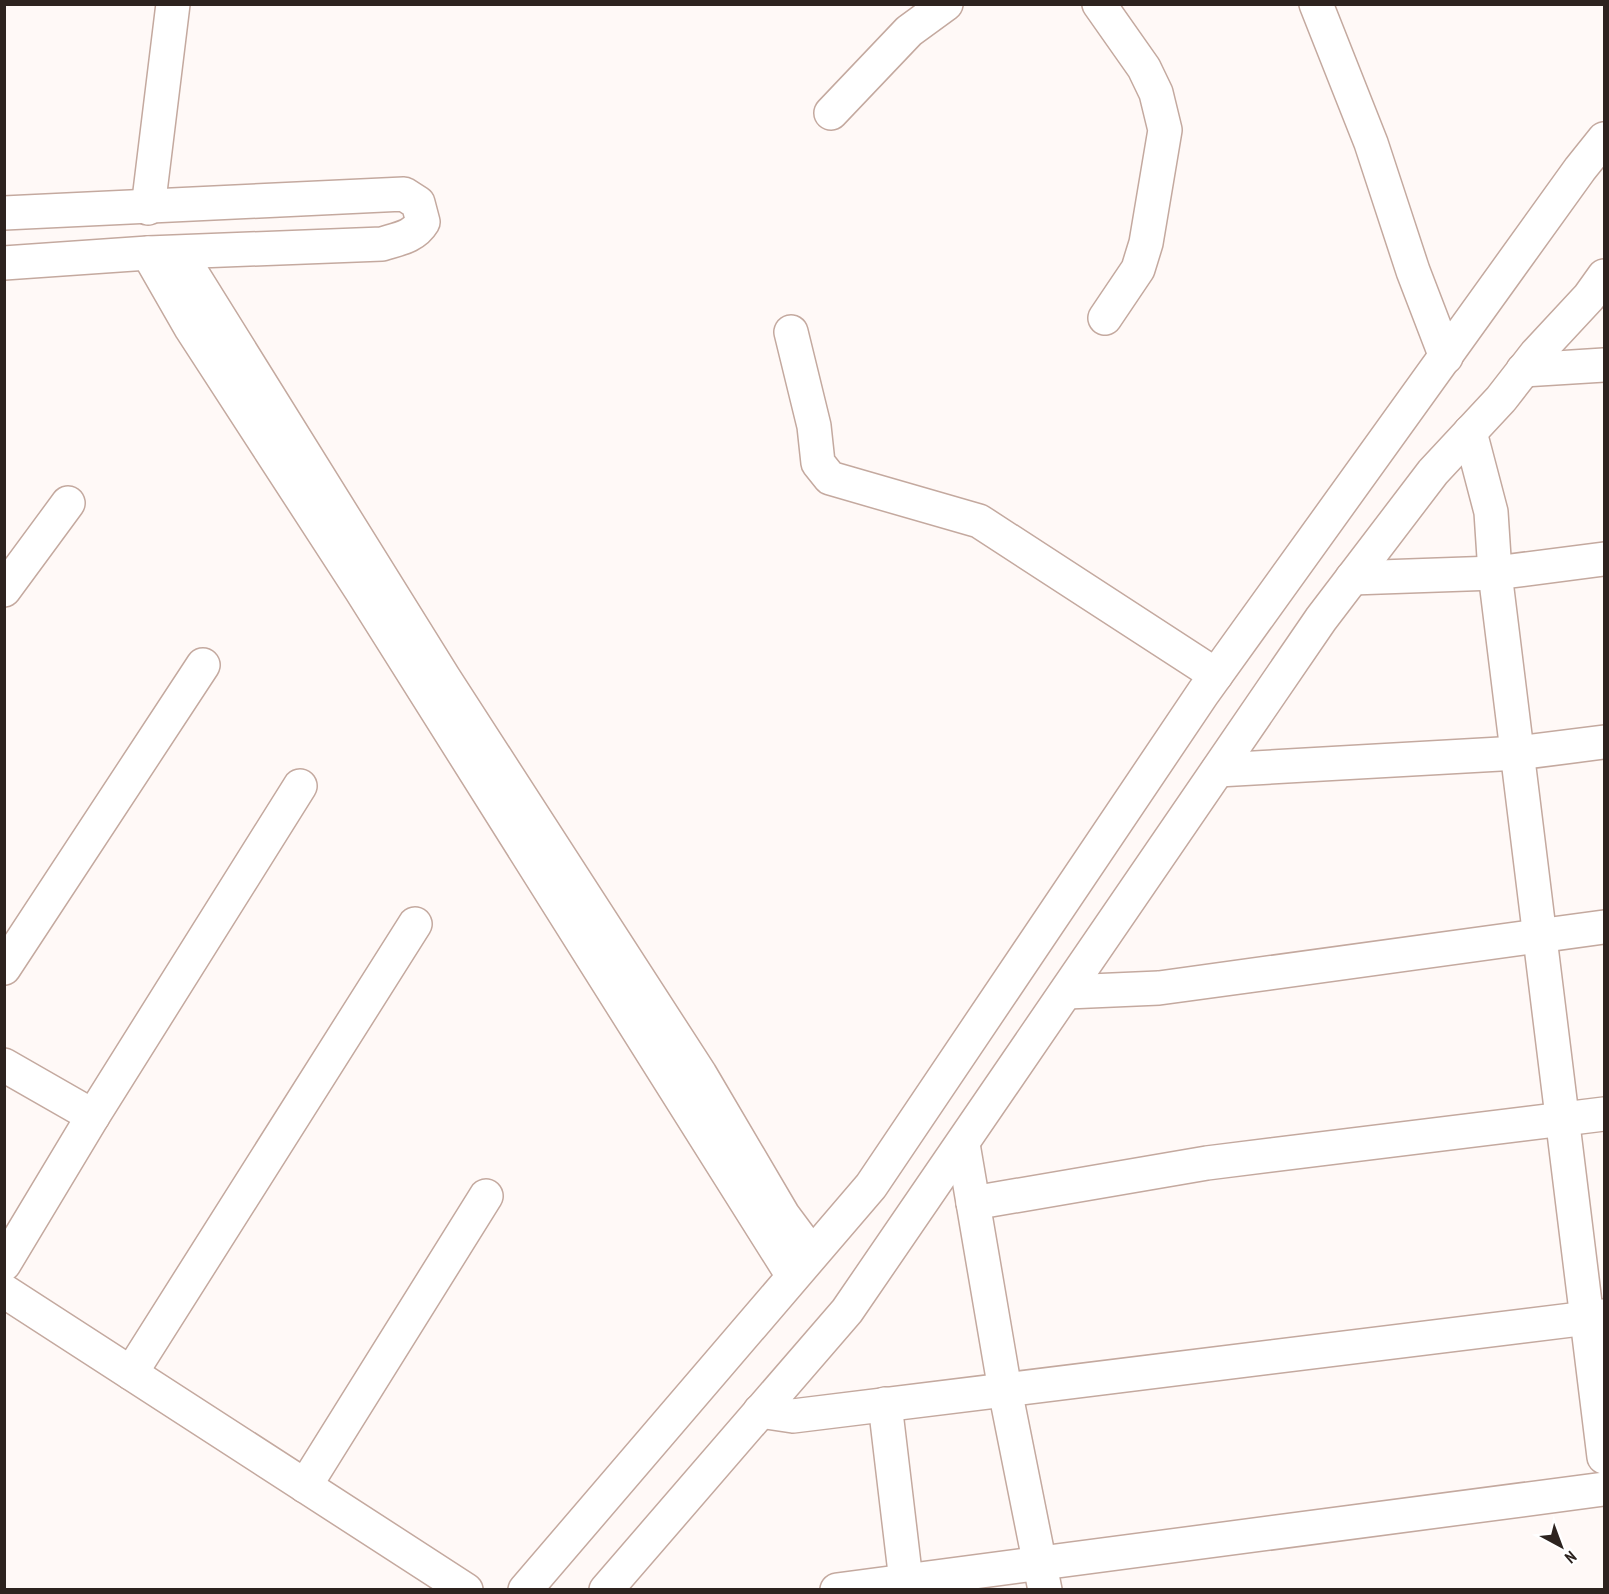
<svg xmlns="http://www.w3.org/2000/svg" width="1609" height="1594" font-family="'PT Sans Narrow',sans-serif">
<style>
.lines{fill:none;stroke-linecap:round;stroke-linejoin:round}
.minor-casing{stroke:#c4a99f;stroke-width:36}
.minor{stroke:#fff;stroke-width:33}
</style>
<rect width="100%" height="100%" fill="#fff9f7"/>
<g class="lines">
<defs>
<g id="minor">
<path d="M1099,4L1144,68L1156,93L1165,130L1146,243L1138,269L1105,318"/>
<path d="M1316,4L1371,143L1413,271L1446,357"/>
<path d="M831,113L909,31L946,4"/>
<path d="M148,208L173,4"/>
<path d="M4,213L404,194L418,203L423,222C414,237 398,239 382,244L148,253L4,263"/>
<path d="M148,253L191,328L361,590L793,1276"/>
<path d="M180,254L444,678L700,1074L783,1215L812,1254"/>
<path d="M791,332L814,426L818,463L830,478L979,521L1216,675"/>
<path d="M1523,370L1604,365"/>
<path d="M1470,432L1491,512L1495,573L1604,1457"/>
<path d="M1352,578L1495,573L1604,559"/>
<path d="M4,590L68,503"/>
<path d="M1218,770L1518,753L1604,742"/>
<path d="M4,968L203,665"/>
<path d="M1067,992L1159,988L1604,927"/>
<path d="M4,1065L93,1116"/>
<path d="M963,1144L1005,1390L1045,1590"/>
<path d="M973,1203L1207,1163L1604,1114"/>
<path d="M4,1264L93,1116L300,786"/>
<path d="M4,1291L466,1590"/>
<path d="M131,1373L415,924"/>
<path d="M885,1404L906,1581"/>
<path d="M760,1411L793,1416L1604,1316"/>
<path d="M305,1486L486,1196"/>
<path d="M525,1590L871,1186L1203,693L1580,169L1604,139"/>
<path d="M606,1590L847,1311L1321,619L1433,472L1501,399L1536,354L1589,297L1604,276"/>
<path d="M837,1590L1604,1489"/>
</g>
</defs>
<use href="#minor" class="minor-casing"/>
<use href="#minor" class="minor"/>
</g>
<rect width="1609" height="1594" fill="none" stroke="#2d231f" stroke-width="12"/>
<g transform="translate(1561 1546) rotate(139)" stroke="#ffffff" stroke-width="4.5" paint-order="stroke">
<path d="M0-4.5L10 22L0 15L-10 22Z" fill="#2d231f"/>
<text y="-9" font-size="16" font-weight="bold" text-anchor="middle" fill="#2d231f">N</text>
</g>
</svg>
